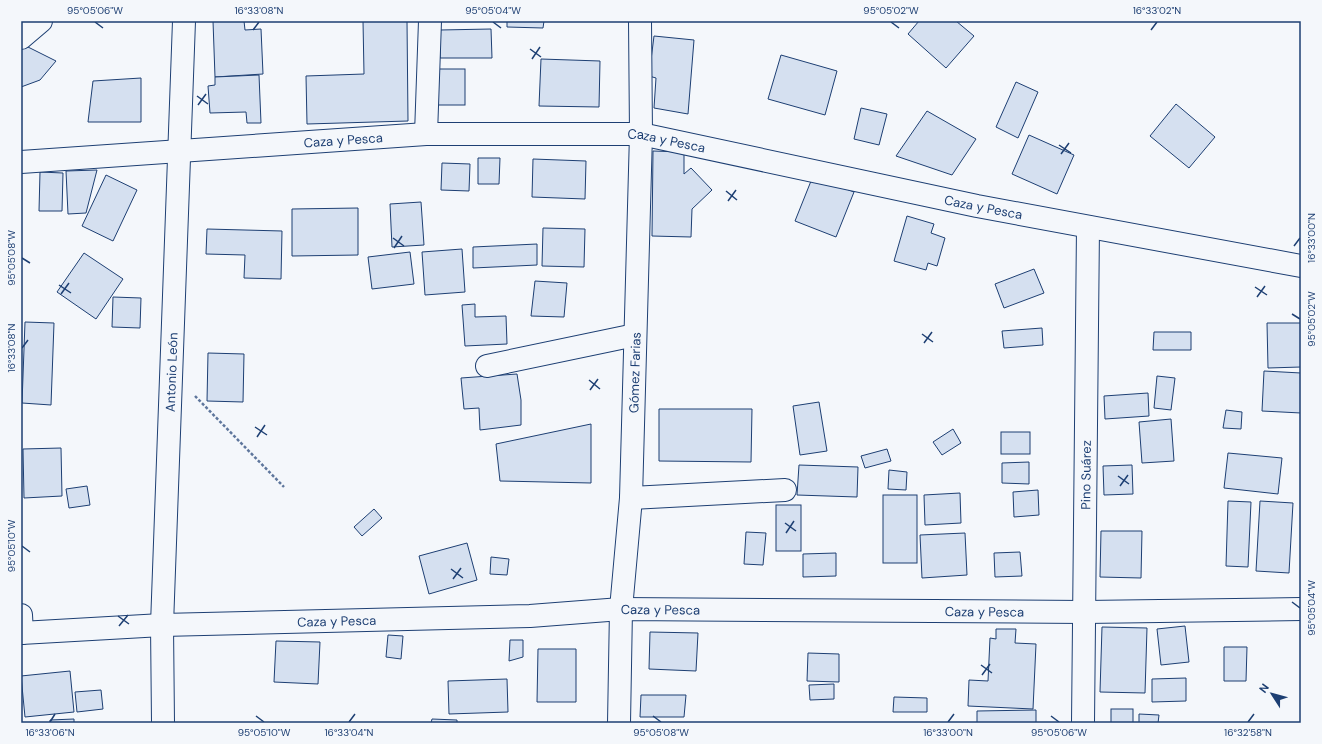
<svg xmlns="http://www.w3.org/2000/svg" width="1322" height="744" font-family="'DM Sans',sans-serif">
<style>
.building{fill:#d5e0f0;stroke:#1d3f73}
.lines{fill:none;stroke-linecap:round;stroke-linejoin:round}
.street-casing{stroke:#1d3f73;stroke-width:24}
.path{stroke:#5e769c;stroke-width:2.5;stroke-dasharray:3 2;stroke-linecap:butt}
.street{stroke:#f4f7fb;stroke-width:22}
.ticks{fill:none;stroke:#1d3f73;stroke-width:1.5}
.labels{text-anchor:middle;stroke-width:3;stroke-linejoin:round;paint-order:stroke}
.street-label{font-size:13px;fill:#1d3f73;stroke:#f4f7fb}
.neatline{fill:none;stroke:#1d3f73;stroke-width:1.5}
.ticks-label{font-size:10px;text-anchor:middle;fill:#1d3f73}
</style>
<rect width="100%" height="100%" fill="#f4f7fb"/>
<g class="building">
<path d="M213,21H244L245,30L261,29L263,74L215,77Z"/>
<path d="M363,21H407L408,121L307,124L306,76L364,74Z"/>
<path d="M507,21H602H544L543,28L507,27Z"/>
<path d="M919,21H956L974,36L946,68L908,34Z"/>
<path d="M491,29L492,58H440V30Z"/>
<path d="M654,36L694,40L688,114L654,108L656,78L649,76Z"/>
<path d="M26,46L56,61L40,80L21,87V50Z"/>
<path d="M781,55L837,71L825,115L768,99Z"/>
<path d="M541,59L600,61L599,107L539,106Z"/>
<rect x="436" y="69" width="29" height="36"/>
<path d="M259,75L261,123H247L246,112L210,113L208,86L215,85V77Z"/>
<path d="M141,78V122H88L93,81Z"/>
<path d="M1016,82L1038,92L1018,138L996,127Z"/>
<path d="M1176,104L1215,137L1189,168L1150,136Z"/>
<path d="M861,108L887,114L879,145L854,139Z"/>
<path d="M927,111L976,139L952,175L896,156Z"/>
<path d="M1029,135L1074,155L1057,194L1012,174Z"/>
<path d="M653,151L684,152V174L691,168L712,190L692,209L691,237L652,236Z"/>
<path d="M478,158H500L499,184H478Z"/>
<path d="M533,159L586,161L585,199L532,197Z"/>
<path d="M442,163L470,164L469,191L441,190Z"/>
<path d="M97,170L86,213L68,214L66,171Z"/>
<path d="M40,172L63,173L62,211H39Z"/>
<path d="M106,175L137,190L113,241L82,226Z"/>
<path d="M813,176L854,192L836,237L795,221Z"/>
<path d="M421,202L424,245L392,247L390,204Z"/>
<path d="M358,208V255L292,256V209Z"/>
<path d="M907,216L934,224L931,233L945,238L937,266L928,263L926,270L894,261Z"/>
<path d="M543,228L585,229L584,267L542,266Z"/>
<path d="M207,229L282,231L281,279L244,278L245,255L206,254Z"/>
<path d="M537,244V265L473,268V247Z"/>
<path d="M462,249L465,292L425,295L422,252Z"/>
<path d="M410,252L414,284L372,289L368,257Z"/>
<path d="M84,253L123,279L96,319L57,292Z"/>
<path d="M1034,269L1044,293L1004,308L995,284Z"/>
<path d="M535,281L567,283L564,317L531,316Z"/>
<path d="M113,297L141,298L140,328L112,327Z"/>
<path d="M475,304V317L506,316L507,344L465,346L462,305Z"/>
<path d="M25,322L54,323L51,405L22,403Z"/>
<path d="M1267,323H1301V367L1268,368Z"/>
<path d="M1042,328L1043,345L1004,348L1002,331Z"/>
<path d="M1154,332H1191V350H1153Z"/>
<path d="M208,353L244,354L243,402L207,401Z"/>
<path d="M1264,371L1301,373V413L1262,411Z"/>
<path d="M517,374L521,400V425L480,430L479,408L464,409L461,378Z"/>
<path d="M1157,376L1175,378L1171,410L1154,408Z"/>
<path d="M1148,393L1149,416L1105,419L1104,396Z"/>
<path d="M819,402L827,451L800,455L793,406Z"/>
<path d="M659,409H752L751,462L659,461Z"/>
<path d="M1226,410L1242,412L1241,429L1223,428Z"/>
<path d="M1171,419L1174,461L1142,463L1139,422Z"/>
<path d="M591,424V483L500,481L496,444Z"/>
<path d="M953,429L961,443L942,455L933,442Z"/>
<rect x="1001" y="432" width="29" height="22"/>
<path d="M61,448L62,496L24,498L23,449Z"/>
<path d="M887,449L891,461L865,468L861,456Z"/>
<path d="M1228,453L1282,458L1278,494L1224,488Z"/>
<path d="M1029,462V484L1002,483V463Z"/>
<path d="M799,465L858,467L857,497L797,495Z"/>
<path d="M1132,465L1133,494L1104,495L1103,466Z"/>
<path d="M889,470L907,472L906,490L888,489Z"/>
<path d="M87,486L90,505L69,508L66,489Z"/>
<path d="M1038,490L1039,515L1014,517L1013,492Z"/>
<path d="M960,493L961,523L925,525L924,495Z"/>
<rect x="883" y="495" width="34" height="68"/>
<path d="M1228,501L1251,502L1248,567L1226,566Z"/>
<path d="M1260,501L1293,503L1289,573L1256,571Z"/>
<rect x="776" y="505" width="25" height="46"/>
<path d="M374,509L382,518L362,536L354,527Z"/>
<path d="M1101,531H1142L1141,578L1100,577Z"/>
<path d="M746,532L766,533L763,565L744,564Z"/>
<path d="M965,533L967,575L922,578L920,535Z"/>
<path d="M467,543L477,580L429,594L419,556Z"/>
<path d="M1020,552L1022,576L995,577L994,553Z"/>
<path d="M836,553V576L803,577V554Z"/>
<path d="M491,557L509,559L507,575L490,574Z"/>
<path d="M1185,626L1189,662L1161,665L1157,629Z"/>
<path d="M1102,627L1147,628L1145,693L1100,692Z"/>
<path d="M996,629H1016L1015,643L1036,644L1033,709L968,706L969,680L988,681L990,638L996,639Z"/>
<path d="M650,632L698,633L696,671L649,669Z"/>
<path d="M388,635L403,636L401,659L386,657Z"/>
<path d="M510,640H523V657L509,661Z"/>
<path d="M276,641L320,642L318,684L274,682Z"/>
<path d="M1224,647H1247L1246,681H1224Z"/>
<path d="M538,649H576V702H537Z"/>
<path d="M808,653L839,654V682L807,681Z"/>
<path d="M70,671L74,712L25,717L21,676Z"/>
<path d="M1186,678V701L1152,702V679Z"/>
<path d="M507,679L508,712L449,714L448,681Z"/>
<path d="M834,684V699L810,700L809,685Z"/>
<path d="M101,690L103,709L77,712L75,692Z"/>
<path d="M641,695H686L684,717H640Z"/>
<path d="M894,697L927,698V712H893Z"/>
<rect x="1111" y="709" width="22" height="14"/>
<path d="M1036,710V723H977V711Z"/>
<path d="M1139,714L1159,715L1158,723H1139Z"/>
<path d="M74,719V723H50V720Z"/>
<path d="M432,719L457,720V723H431Z"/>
</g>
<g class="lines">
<defs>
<g id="street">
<path d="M21,38L41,21"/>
<path d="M426,134L430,21"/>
<path id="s1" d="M21,162L426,134H641L977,206L1301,266"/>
<path d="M487,366L635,335"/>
<path d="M631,498L785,490"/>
<path d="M21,615L22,633"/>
<path id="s2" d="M21,633L162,625L530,616L621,609L1085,612L1301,609"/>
<path id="s3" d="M163,723L162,625L184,21"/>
<path id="s4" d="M619,723L621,609L631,498L641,134L640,21"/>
<path id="s5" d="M1083,723L1088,227"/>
</g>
</defs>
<use href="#street" class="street-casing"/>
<path class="path" d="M195,396L284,487"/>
<use href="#street" class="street"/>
</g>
<path class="ticks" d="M95,22L103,28M493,22L501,28M891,22L899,28M253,30L259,22M1151,30L1157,22M530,49L541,57M532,59L540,47M197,96L208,104M198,105L206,94M1059,145L1071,153M1061,154L1069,143M726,191L737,200M728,201L736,190M393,238L404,246M1294,246L1300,238M394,248L402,236M22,258L30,263M59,285L71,293M1255,287L1267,295M61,294L69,283M1257,297L1265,286M1292,314L1300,319M922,334L933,342M924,343L932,332M22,348L28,340M589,380L600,389M590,390L598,379M255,427L267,435M257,437L265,425M1118,476L1129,484M1120,486L1128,475M785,523L796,531M786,533L794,521M22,546L30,552M451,569L463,578M453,579L461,568M1292,602L1300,608M118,616L129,624M119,626L128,615M981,665L992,673M982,675L990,664M256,716L264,722M653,716L661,722M1051,716L1059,722M50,722L55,714M349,722L355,714M948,722L954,714M1248,722L1254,714"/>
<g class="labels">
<g class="street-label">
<text dy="5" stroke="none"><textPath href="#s1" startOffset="323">Caza y Pesca</textPath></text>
<text dy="5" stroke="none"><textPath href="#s1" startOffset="647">Caza y Pesca</textPath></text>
<text dy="5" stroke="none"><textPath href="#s1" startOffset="971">Caza y Pesca</textPath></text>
<text dy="5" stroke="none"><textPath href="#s3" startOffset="351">Antonio León</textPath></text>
<text dy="5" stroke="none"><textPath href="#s4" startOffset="351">Gómez Farias</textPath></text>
<text dy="5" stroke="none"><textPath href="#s5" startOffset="248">Pino Suárez</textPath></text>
<text dy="5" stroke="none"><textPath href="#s2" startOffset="640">Caza y Pesca</textPath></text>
<text dy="5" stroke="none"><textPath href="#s2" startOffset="964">Caza y Pesca</textPath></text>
<text dy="5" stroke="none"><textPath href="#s2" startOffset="316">Caza y Pesca</textPath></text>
</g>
</g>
<rect width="1322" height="744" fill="none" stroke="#f4f7fb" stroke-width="44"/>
<g transform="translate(1272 694) rotate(306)" stroke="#f4f7fb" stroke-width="3" paint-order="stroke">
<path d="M0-3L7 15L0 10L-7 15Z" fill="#1d3f73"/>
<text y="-6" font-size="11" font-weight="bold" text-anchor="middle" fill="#1d3f73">N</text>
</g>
<rect x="22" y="22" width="1278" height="700" class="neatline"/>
<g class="ticks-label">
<text x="95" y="14">95°05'06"W</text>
<text x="259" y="14">16°33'08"N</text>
<text x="493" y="14">95°05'04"W</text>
<text x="891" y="14">95°05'02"W</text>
<text x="1157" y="14">16°33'02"N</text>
<text transform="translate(1311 238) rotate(-90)" y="4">16°33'00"N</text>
<text transform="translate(11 258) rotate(-90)" y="4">95°05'08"W</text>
<text transform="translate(1311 319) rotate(-90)" y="4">95°05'02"W</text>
<text transform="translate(11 348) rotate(-90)" y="4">16°33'08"N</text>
<text transform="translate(11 546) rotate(-90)" y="4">95°05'10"W</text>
<text transform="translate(1311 608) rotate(-90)" y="4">95°05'04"W</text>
<text x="50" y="736">16°33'06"N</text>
<text x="264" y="736">95°05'10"W</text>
<text x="349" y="736">16°33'04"N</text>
<text x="661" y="736">95°05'08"W</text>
<text x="948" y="736">16°33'00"N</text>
<text x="1059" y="736">95°05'06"W</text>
<text x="1248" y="736">16°32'58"N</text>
</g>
</svg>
